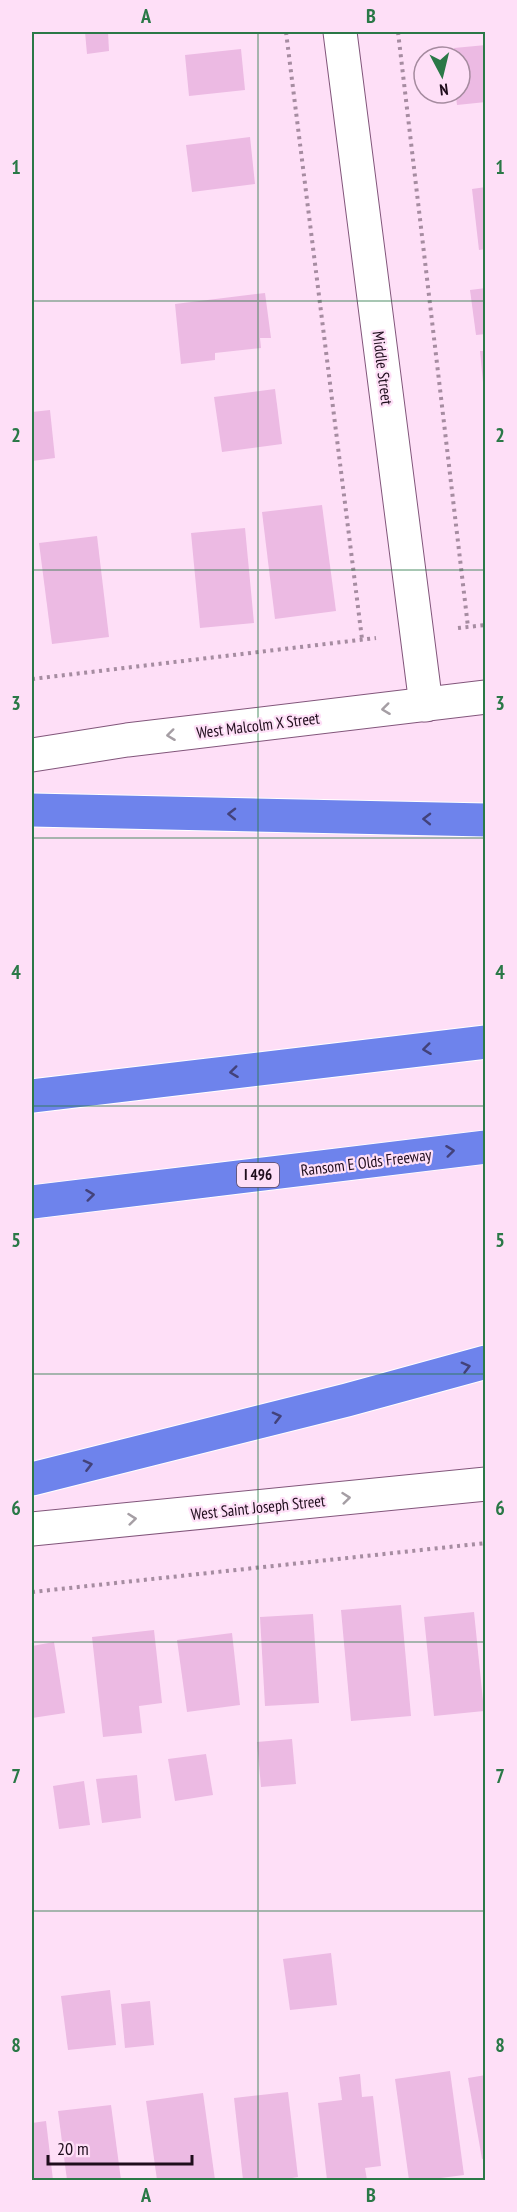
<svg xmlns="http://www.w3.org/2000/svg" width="517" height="2212" font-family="'PT Sans Narrow',sans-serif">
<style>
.building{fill:#ecbae3}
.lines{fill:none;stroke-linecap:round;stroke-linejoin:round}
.minor-casing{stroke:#82567b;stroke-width:35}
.tertiary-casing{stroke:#82567b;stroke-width:35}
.secondary-casing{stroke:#82567b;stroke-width:35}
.motorway-casing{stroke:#fff;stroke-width:35}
.path{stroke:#a68ca1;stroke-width:4;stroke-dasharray:3 4.5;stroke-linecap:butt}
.minor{stroke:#fff;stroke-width:33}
.tertiary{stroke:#fff;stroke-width:33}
.secondary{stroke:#fff;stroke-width:33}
.motorway{stroke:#6e83ec;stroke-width:33}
.oneway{stroke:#a59ea4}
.oneway2{stroke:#43427a}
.grid{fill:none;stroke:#2a7847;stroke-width:1.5;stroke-opacity:0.55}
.labels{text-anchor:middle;stroke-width:4.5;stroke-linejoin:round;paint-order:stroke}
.shield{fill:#fedff7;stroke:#624c5e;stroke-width:1.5}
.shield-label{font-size:15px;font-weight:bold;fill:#1f0d1c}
.street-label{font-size:16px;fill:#1f0d1c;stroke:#fedff7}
.neatline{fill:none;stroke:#2a7847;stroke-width:2}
.grid-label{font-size:20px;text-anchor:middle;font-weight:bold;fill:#2a7847}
</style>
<rect width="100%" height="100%" fill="#fedff7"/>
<g class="building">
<path d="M85,32H108L109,51L87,54Z"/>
<path d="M486,45V102L457,105L456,97H443L442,93H460V57H455L454,48Z"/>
<path d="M241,49L245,90L189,96L185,55Z"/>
<path d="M250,137L255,184L192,192L186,145Z"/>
<path d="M486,187V249L479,250L472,189Z"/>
<path d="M486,288V334L476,335L470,290Z"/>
<path d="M265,293L271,338H260L261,348L215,353V360L181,364L175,304Z"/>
<path d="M480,351H486V393H484Z"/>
<path d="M275,389L282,444L222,452L214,397Z"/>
<path d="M50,410L55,458L32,461V412Z"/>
<path d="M322,505L336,611L275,619L262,512Z"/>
<path d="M245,528L254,623L200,628L191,533Z"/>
<path d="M97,536L109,637L52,644L39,543Z"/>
<path d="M401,1605L411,1716L351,1721L341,1610Z"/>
<path d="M474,1612L484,1711L434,1716L424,1617Z"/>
<path d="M313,1614L319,1703L265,1706L260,1617Z"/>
<path d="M154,1630L162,1703L139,1706L142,1733L103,1737L92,1637Z"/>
<path d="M232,1633L240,1705L187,1712L177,1640Z"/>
<path d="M54,1642L65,1713L32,1718V1646Z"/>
<path d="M292,1739L296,1784L261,1787L257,1742Z"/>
<path d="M206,1754L213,1795L175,1801L168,1759Z"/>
<path d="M137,1775L141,1818L102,1823L96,1779Z"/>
<path d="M84,1781L90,1825L59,1829L53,1786Z"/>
<path d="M331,1953L337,2005L290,2010L283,1959Z"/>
<path d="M110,1990L116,2045L68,2050L61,1996Z"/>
<path d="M150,2001L154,2045L125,2048L121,2004Z"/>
<path d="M450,2071L464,2175L425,2180H409L395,2079Z"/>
<path d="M360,2074L362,2097L373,2096L381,2166L365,2168L367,2180H327L318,2103L342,2100L339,2077Z"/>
<path d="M486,2075V2158L482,2159L468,2078Z"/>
<path d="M288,2092L298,2177L280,2180H243L234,2098Z"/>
<path d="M203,2093L215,2180H157L146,2101Z"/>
<path d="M111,2105L121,2180H67L58,2111Z"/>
<path d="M46,2121L53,2180H32V2123Z"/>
</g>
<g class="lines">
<defs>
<path id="minor" d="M340,32L426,705"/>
<path id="tertiary" d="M32,755L127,740L486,697"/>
<path id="secondary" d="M32,1529L486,1484"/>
<g id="motorway">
<path d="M32,810L486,820"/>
<path d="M32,1096L486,1042"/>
<path d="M32,1202L486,1147"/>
<path d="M32,1479L347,1400L486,1362"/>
</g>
</defs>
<use href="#minor" class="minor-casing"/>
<use href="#tertiary" class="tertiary-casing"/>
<use href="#secondary" class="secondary-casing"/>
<use href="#motorway" class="motorway-casing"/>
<g class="path">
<path d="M286,32L362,639"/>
<path d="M398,32L468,627"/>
<path d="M458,628L486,625"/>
<path d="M32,679L376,638"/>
<path d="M32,1592L486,1543"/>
</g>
<use href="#minor" class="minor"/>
<use href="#tertiary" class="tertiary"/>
<use href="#secondary" class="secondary"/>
<use href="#motorway" class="motorway"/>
</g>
<defs><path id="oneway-chevron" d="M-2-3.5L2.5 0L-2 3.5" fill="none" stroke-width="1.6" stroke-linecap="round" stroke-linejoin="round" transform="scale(1.5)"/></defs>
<g class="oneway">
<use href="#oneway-chevron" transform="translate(386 709) rotate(173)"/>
<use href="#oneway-chevron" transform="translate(171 735) rotate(173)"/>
<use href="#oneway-chevron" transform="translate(346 1498) rotate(-6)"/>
<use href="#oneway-chevron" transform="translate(132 1519) rotate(-6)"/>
</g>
<g class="oneway2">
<use href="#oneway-chevron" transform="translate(232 814) rotate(-179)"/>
<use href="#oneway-chevron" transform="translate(427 819) rotate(-179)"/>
<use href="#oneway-chevron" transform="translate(427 1049) rotate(173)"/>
<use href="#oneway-chevron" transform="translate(234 1072) rotate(173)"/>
<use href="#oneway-chevron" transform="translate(450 1151) rotate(-7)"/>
<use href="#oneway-chevron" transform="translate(90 1195) rotate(-7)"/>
<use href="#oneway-chevron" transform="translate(466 1367) rotate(-15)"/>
<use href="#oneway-chevron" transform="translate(277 1417) rotate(-14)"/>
<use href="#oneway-chevron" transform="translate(88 1465) rotate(-14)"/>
</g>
<path class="grid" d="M258,32V2180M32,301H486M32,570H486M32,838H486M32,1106H486M32,1374H486M32,1642H486M32,1911H486"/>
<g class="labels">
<rect class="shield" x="237" y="1163" width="42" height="24" rx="4.5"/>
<g class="shield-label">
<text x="258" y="1180">I 496</text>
</g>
<g class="street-label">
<text transform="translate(383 368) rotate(83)" y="6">Middle Street</text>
<text transform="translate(258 725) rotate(-7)" y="6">West Malcolm X Street</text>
<text transform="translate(366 1162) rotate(-7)" y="6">Ransom E Olds Freeway</text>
<text transform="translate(258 1507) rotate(-6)" y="6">West Saint Joseph Street</text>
</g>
</g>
<rect width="517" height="2212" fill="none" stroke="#fedff7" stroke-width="66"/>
<g transform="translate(442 75) rotate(173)"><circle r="28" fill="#fedff7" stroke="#a58b9f" stroke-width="1.5"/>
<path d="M0-4.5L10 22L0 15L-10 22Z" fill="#2a7847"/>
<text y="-9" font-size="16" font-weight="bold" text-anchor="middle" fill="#1f0d1c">N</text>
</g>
<path d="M48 2155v9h144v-9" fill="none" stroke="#1f0d1c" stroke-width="3"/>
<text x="57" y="2155" font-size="18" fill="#1f0d1c" stroke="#fedff7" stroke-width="4.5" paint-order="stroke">20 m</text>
<rect x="33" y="33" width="451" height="2146" class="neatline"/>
<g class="grid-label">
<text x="146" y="23">A</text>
<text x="371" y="23">B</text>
<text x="16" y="174">1</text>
<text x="500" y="174">1</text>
<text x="16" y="442">2</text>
<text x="500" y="442">2</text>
<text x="16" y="710">3</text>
<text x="500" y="710">3</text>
<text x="16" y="979">4</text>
<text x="500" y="979">4</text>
<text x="16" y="1247">5</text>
<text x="500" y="1247">5</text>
<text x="16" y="1515">6</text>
<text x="500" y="1515">6</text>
<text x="16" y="1783">7</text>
<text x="500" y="1783">7</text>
<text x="16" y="2052">8</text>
<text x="500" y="2052">8</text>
<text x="146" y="2202">A</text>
<text x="371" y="2202">B</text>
</g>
</svg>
